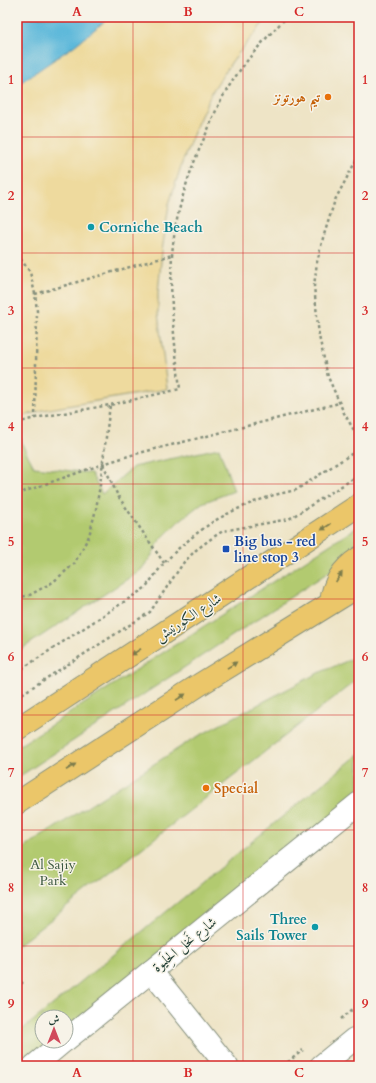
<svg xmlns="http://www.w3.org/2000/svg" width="376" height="1083" font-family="Cardo,Amiri,serif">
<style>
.green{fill:#b2ca70;stroke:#688452}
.sand{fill:#eeda9e;stroke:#868c69}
.water{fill:#5cb8da;stroke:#3e7a87}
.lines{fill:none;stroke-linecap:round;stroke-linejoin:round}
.minor-casing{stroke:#86907d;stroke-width:24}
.major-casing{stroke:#86907d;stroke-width:24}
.path{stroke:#86907d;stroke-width:2.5;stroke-dasharray:3 3;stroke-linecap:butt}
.minor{stroke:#fff;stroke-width:22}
.major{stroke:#ebc669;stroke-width:22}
.oneway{fill:#7b7b4c}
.grid{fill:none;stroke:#d62828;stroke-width:1;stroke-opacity:0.55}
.food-dot{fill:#e8710a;stroke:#f7f3e8;stroke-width:1.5}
.culture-dot{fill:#0f9aa8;stroke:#f7f3e8;stroke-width:1.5}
.transit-dot{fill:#1a4fb4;stroke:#f7f3e8;stroke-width:1.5}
.labels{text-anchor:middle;stroke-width:3;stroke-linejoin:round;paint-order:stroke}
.food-label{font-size:14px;font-weight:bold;fill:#c56008;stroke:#f7f3e8;text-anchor:end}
.culture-label{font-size:14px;font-weight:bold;fill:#0d838f;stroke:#f7f3e8;text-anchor:start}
.transit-label{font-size:14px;font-weight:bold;fill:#164399;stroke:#f7f3e8;text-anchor:start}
.street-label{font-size:14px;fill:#1f3d34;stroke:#f7f3e8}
.park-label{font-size:14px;fill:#3c5940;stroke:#f7f3e8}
.neatline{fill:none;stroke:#d62828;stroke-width:1.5}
.grid-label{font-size:13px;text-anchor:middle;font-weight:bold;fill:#d62828}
</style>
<rect width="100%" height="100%" fill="#f7f3e8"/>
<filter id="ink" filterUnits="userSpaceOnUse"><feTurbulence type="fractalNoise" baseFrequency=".025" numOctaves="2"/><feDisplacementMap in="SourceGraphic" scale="8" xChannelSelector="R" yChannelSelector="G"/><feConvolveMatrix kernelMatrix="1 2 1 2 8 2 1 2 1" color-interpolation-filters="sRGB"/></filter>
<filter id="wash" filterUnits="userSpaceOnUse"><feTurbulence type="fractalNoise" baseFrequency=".012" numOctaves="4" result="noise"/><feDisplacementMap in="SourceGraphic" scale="16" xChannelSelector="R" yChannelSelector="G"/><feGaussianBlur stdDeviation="0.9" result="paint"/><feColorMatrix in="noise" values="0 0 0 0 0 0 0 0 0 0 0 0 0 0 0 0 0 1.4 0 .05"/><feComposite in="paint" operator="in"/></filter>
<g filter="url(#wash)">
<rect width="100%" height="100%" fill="#eee4c6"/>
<g class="green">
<path d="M18,428L23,446L34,467L91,473L102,494L133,467L219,448L234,491L202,503L179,521L160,540L152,555L141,570L17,652V429Z"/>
<path d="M359,526V552L17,778V747Z"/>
<path d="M359,656V678L17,946V852L193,739L316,674Z"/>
<path d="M359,754V795L66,1031V1017H42V1041H54L23,1066H17V1034Z"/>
</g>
<path class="sand" d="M96,17H268L233,60L213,90L198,122L182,163L169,204L162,251L158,293V313L167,389L43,410L17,418V75Z"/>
<path class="water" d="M17,17H110L74,46L17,85Z"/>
</g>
<g filter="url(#ink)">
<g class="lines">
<defs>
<g id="minor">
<path d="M151,971L227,1066"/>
<path d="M66,1040L359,803"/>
<path d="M34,1066L64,1041"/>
<path d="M321,1066L354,1039"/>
</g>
<g id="major">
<path d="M331,603C333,583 342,569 359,558"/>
<path d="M17,729L359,505"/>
<path d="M17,803L199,685L359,586"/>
</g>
</defs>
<use href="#minor" class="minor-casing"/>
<use href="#major" class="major-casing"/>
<g class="path">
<path d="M359,155L335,200L323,238L317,262L314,286L319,336L328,377L344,413L359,439"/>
<path d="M17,254L30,272L35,294L37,311L35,418"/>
<path d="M35,294L172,255"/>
<path d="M17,423L35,418L110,405L180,389C175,345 169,300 172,256C175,210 191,166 210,125C213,117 217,108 221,100C238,69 262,41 287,17"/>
<path d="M103,464L118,496L164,563"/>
<path d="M17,494L103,464L135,454L339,403"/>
<path d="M17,598L30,595L53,582L74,564L89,536L96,509L100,485L110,405"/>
<path d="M17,672L145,588L164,563L179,548L196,534L214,521L233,511L254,502L274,495L296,490L359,449"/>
<path d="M17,697L150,612L184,562L196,550L212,538L223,531L289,519L359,475"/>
<path d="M17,977L23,984"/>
<path d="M341,1019L359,1004"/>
<path d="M283,1066L303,1050"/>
</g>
<use href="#minor" class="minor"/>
<use href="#major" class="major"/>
</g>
<defs><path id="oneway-solid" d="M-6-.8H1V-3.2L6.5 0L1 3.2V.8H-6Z"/></defs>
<g class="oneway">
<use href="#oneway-solid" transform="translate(326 527) rotate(147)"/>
<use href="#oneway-solid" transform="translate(339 577) rotate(-56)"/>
<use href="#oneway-solid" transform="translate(136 652) rotate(147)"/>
<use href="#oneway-solid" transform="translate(232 665) rotate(-32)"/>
<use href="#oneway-solid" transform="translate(181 697) rotate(-33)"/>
<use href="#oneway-solid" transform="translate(71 767) rotate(-33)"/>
</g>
</g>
<path class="grid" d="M133,17V1066M243,17V1066M17,137H359M17,253H359M17,368H359M17,484H359M17,599H359M17,715H359M17,830H359M17,946H359"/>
<g class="food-dot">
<circle cx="328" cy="97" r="4"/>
<circle cx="206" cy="788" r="4"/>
</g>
<g class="culture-dot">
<circle cx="91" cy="227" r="4"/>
<circle cx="315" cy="927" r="4"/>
</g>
<rect class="transit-dot" x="222" y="545" width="8" height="8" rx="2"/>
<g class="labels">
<g class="food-label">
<text x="320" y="102">تيم هورتونز</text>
<text x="214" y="793" text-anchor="start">Special</text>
</g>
<g class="culture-label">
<text x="99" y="232">Corniche Beach</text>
<text x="307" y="924" text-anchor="end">Three<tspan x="307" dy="16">Sails Tower</tspan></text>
</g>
<g class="transit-label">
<text x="234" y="546">Big bus - red<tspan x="234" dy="16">line stop 3</tspan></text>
</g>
<g class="street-label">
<text transform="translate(188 617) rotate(-33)" y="5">شارع الكورنيش</text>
<text transform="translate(184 944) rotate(-39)" y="5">شارع نَخل الحِلَيوة</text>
</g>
<g class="park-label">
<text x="53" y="869">Al Sajiy<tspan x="53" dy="16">Park</tspan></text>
</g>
</g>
<rect width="376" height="1083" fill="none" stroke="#f7f3e8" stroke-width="44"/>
<g transform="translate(54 1029)"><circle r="19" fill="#f7f3e8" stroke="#a1aaa0"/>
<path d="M0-3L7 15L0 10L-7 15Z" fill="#d1495b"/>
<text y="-6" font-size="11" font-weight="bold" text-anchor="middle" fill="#1f3d34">ش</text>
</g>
<rect x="22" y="22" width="332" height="1039" class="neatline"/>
<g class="grid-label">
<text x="77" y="16">A</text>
<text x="188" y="16">B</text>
<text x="299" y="16">C</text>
<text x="11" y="84">1</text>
<text x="365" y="84">1</text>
<text x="11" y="200">2</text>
<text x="365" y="200">2</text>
<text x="11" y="315">3</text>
<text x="365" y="315">3</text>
<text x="11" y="431">4</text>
<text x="365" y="431">4</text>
<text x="11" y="546">5</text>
<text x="365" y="546">5</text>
<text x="11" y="661">6</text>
<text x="365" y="661">6</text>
<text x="11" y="777">7</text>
<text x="365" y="777">7</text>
<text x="11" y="892">8</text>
<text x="365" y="892">8</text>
<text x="11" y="1008">9</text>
<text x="365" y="1008">9</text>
<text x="77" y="1077">A</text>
<text x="188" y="1077">B</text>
<text x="299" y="1077">C</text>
</g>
</svg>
